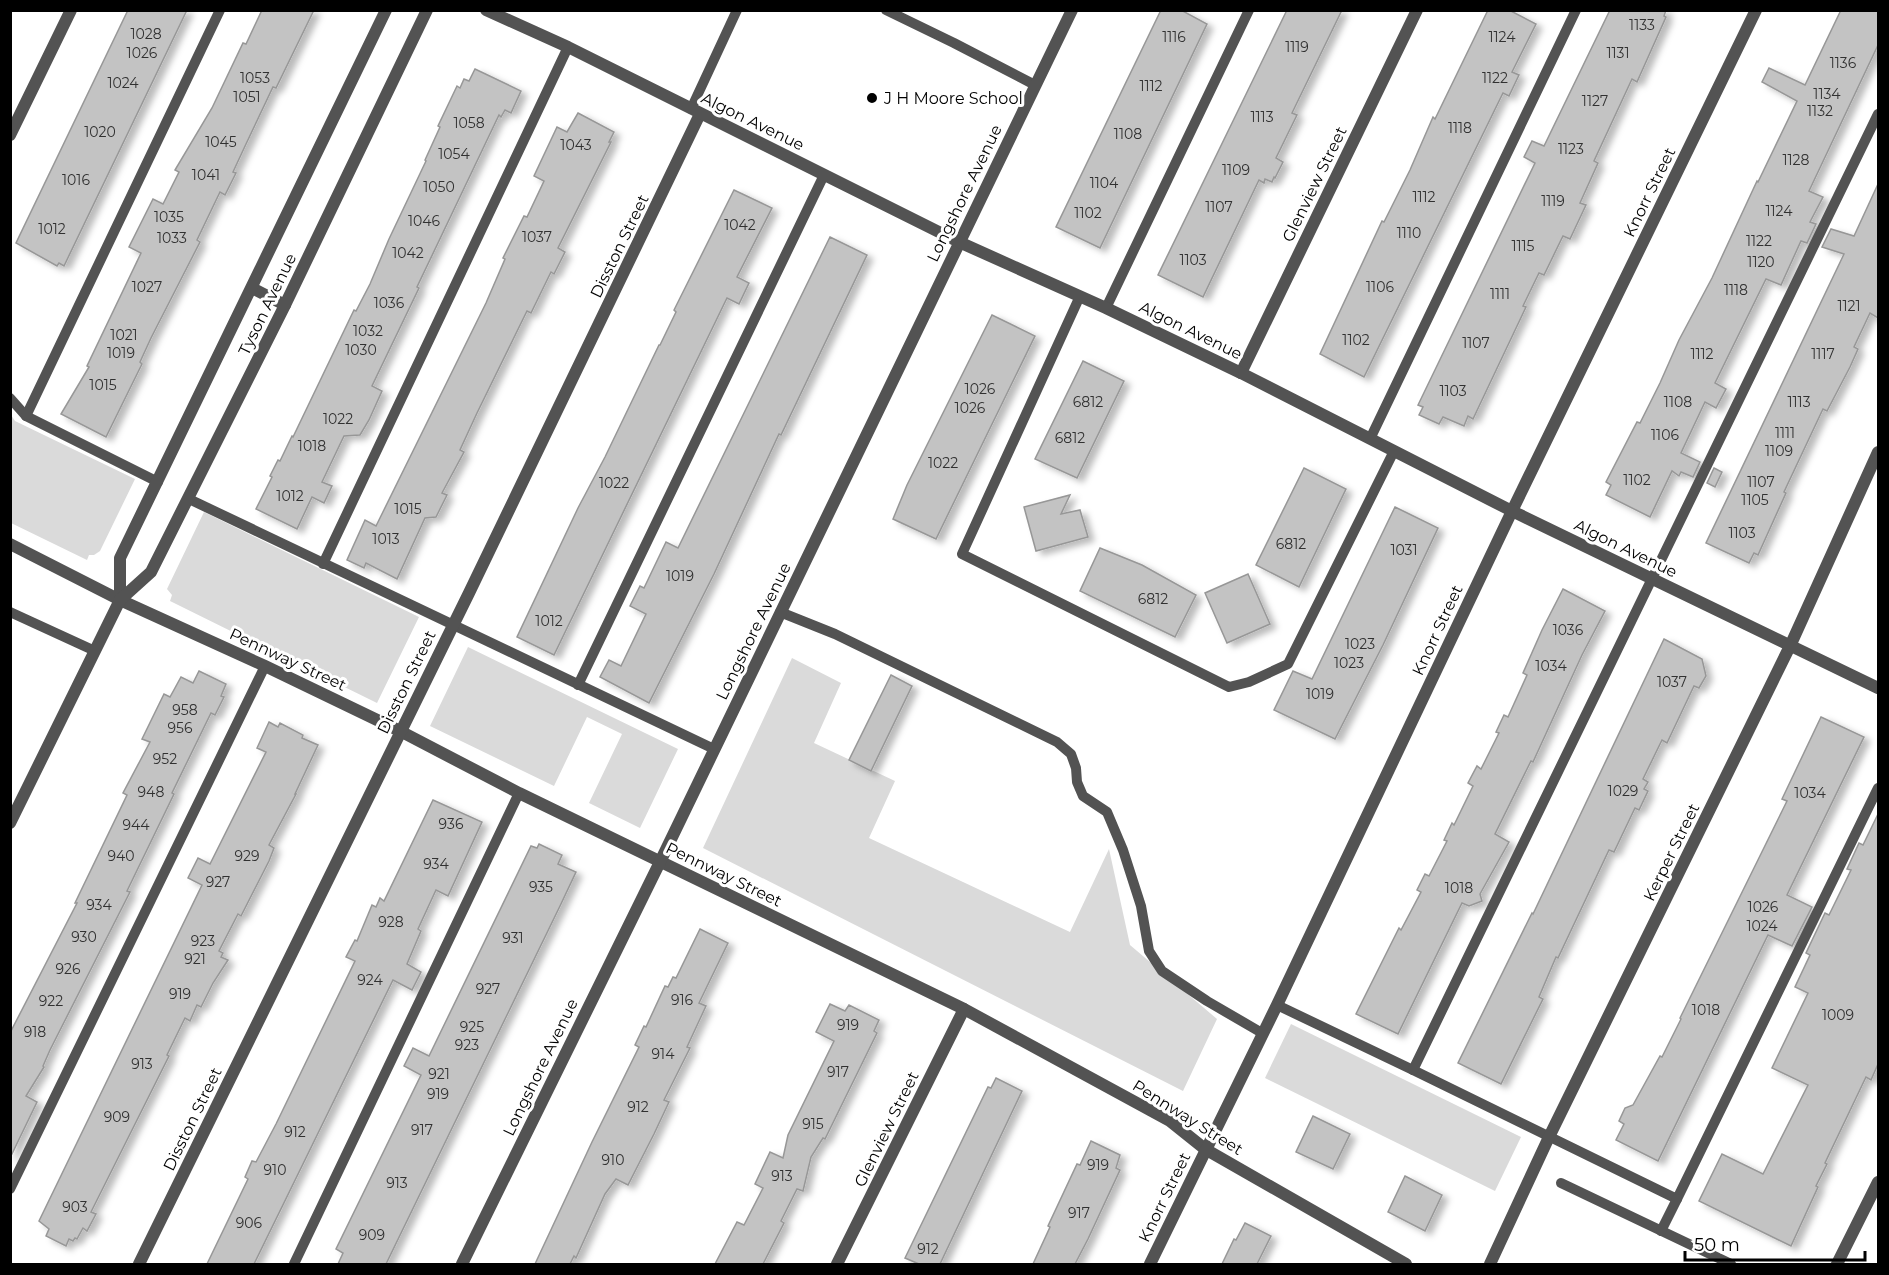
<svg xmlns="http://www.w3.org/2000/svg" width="1889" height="1275" font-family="Montserrat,sans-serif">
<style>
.green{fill:#dadada}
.building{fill:#c3c3c3;stroke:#979797;stroke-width:1.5;filter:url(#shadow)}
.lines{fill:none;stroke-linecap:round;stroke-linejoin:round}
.service{stroke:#535353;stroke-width:10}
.minor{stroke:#535353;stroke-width:12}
.tertiary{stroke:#535353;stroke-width:12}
.poi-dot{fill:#000;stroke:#fff;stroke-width:2}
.labels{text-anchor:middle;stroke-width:6;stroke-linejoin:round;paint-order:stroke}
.number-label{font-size:14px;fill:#313131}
.poi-label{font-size:16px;fill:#000;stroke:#fff;text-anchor:start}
.street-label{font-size:16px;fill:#000;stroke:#fff}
</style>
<defs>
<filter id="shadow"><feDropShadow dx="6" dy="4" stdDeviation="3" flood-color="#0004"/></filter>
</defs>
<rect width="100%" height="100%" fill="#fff"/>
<g class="green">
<path d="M11,415L15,421L135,479L100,551L94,555H89L87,560L11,523Z"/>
<path d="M204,512L419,617L377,703L170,601L172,595L167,589Z"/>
<path d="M468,647L678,749L640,828L589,803L622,734L587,717L554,786L430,726Z"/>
<path d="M792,658L841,683L814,743L895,781L869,838L1070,932L1109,849L1130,945L1217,1019L1183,1091L703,848Z"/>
<path d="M1291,1024L1521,1137L1495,1191L1265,1078Z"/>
</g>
<g class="building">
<path d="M128,10H187L64,266L59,263L57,266L16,243Z"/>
<path d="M262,10H314L276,88L273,87L246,144L233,172L236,173L225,195L220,192L197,240L200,242L151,338L140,362L142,364L106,437L61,414L89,367L87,366L141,253L129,247L153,199L163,204L179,172L175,170L212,108L243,43L246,44Z"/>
<path d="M1161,10H1181L1207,24L1100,248L1056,227Z"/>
<path d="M1287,10H1342L1292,113L1297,115L1276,158L1283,162L1275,178L1274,177L1272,182L1265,179L1264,183L1259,180L1203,297L1158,275Z"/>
<path d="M1488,10H1509L1536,24L1512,72L1519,75L1509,96L1503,93L1364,377L1320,354L1382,221L1384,222L1410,170L1433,117L1435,119Z"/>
<path d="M1610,10H1666L1664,16L1666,17L1637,82L1632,79L1594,161L1598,163L1580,203L1586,205L1570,239L1563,236L1544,275L1539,273L1523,306L1526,307L1473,419L1468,416L1464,426L1443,417L1439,424L1419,415L1423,407L1418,405L1535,163L1524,157L1532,141L1544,146Z"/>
<path d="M1841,10H1878V45L1809,191L1823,197L1810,222L1816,224L1807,243L1801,241L1781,285L1766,279L1715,383L1726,389L1716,408L1705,402L1681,453L1700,462L1693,477L1681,472L1679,476L1672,471L1650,517L1606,495L1611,485L1606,482L1637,422L1640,423L1660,383L1679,340L1712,278L1757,181L1758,182L1797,101L1762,82L1769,68L1805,85Z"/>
<path d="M475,69L521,91L511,113L505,110L501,117L499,115L417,287L419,288L372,386L382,391L369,420L360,435L344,436L322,482L332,486L324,503L312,497L297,529L256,509L272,477L270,476L278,460L280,461L292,436L293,437L354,310L356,311L370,284L389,239L426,161L425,160L440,127L438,126L457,86L460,88L464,79L469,81Z"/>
<path d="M578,113L614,132L609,142H611L558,248L565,252L554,274L551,272L531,313L527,311L477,413L460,450L464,452L442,493L447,495L436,517L425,518L397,579L366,563L364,568L347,560L365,520L376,526L486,303L505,259L503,258L524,216L527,217L544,181L534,176L557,127L567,132Z"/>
<path d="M1878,184V318L1870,313L1854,347L1858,349L1850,367L1827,411L1823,409L1784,492L1786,493L1758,555L1754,553L1749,563L1706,543L1844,254L1822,247L1831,229L1854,236Z"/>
<path d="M734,190L772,208L737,277L749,283L739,304L727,298L554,655L517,637L578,508L605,457L659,345H660L676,312L674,310Z"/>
<path d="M830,237L867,255L781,435L779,434L714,574L649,703L600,677L609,660L621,666L646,614L630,606L640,586L644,588L666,542L678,548Z"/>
<path d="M992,315L1035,336L936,539L893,519L907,485Z"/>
<path d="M1083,361L1124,381L1077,478L1035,459Z"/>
<path d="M1304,468L1346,489L1299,587L1256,565Z"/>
<path d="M1714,468L1722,472L1715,487L1707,483Z"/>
<path d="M1070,495L1061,514L1080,510L1088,537L1036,551L1024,507Z"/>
<path d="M1395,507L1438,528L1383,645L1335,739L1274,710L1293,671L1312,679Z"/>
<path d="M1100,548L1142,565L1196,595L1175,637L1080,591Z"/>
<path d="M1248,574L1270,624L1227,643L1205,593Z"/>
<path d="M1563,589L1605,611L1582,655L1533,762L1531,761L1495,834L1509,842L1480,894L1482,901L1469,906L1462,903L1398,1034L1356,1014L1399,928L1401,930L1421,892L1417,890L1425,874L1429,876L1447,841L1444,840L1452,823L1454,825L1473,786L1468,783L1477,766L1481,769L1499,733L1496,732L1504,715L1508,717L1527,675L1523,673L1542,630Z"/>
<path d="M1664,639L1702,659L1706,676L1699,688L1694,686L1667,743L1662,740L1643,779L1648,782L1644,789L1648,791L1639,810L1635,808L1614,852L1609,850L1558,958L1556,957L1539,997L1543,999L1501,1084L1458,1063L1532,913L1533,914Z"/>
<path d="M199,671L226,684L221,696L224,697L215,715L211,713L172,793L174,794L127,891L130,892L50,1050L43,1066L44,1067L26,1096L37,1102L10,1158V1033L77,903H75L127,795L123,793L150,742L142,739L164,694L170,697L181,677L193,683Z"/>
<path d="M891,675L912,686L871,771L849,760Z"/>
<path d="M1821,717L1864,737L1787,895L1812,907L1792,946L1768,935L1658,1161L1616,1140L1624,1124L1619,1121L1625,1108L1633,1105L1660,1056L1662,1057L1681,1019L1680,1018L1787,801L1782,799Z"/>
<path d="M269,722L278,727L280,723L303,735L302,738L318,745L295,794H296L269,845L274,848L269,861L241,916L238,914L219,951L223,953L221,957L228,960L213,983L201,1007L197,1005L190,1021L185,1018L167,1055L169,1056L91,1212L96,1214L87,1231L83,1228L77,1239L75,1238L73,1241L69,1239L66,1246L46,1236L49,1229L39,1221L202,885L188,878L198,858L210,864L266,752L257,748Z"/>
<path d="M433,800L482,822L448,896L436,890L418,929L421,931L407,964L421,972L412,990L393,980L254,1264H207L248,1179L245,1177L252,1161L256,1162L276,1124L355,961L346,957L355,940L357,941L372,905L376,907L380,898L384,901Z"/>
<path d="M1878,814V1064L1871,1080L1866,1077L1825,1163L1827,1164L1816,1186L1818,1187L1791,1246L1699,1201L1722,1154L1763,1174L1808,1085L1772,1068L1808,993L1795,987L1810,955L1806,953L1825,913L1829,915L1851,870L1847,869L1859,843L1863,845Z"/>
<path d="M539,844L562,855L558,864L576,872L560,906L386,1264H338L343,1253L336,1249L421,1075L404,1066L413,1048L429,1056L531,846L537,848Z"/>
<path d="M700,929L728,943L699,1003L706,1006L687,1047L690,1048L664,1100L669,1102L654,1134L628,1185L616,1179L605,1194L576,1258L574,1256L570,1264H535L592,1142L639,1047L635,1045L644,1026L646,1027L665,986L668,987L673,977L676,978Z"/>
<path d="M830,1004L845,1011L849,1005L879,1020L874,1031L877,1033L825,1139L823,1138L811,1157L803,1191L797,1189L781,1221L784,1223L763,1264H715L737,1222L744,1225L763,1188L755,1184L770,1152L783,1158L788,1135L834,1041L816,1032Z"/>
<path d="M996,1078L1022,1091L940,1264H919L905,1258L988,1087L991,1088Z"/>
<path d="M1313,1116L1350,1134L1333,1169L1296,1152Z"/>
<path d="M1091,1141L1120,1155L1116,1168L1120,1170L1088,1239L1075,1264H1033L1050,1227L1048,1226L1077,1164L1080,1165Z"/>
<path d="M1405,1176L1442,1195L1425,1231L1388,1212Z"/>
<path d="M1245,1223L1271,1236L1257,1264H1222L1234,1239L1236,1240Z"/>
</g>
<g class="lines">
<g class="service">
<path d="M886,10L954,43L1035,85"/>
<path d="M691,109L737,10"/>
<path d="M1080,296L962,554L1229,687L1249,682L1288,664L1394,451"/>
<path d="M1106,308L1249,10"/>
<path d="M10,398L26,416L158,482"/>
<path d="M26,416L220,10"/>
<path d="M1370,439L1576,10"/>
<path d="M189,499L714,749"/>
<path d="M323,564L568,47"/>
<path d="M10,612L95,651"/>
<path d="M780,612L835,634L1057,742L1071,754L1076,768L1077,782L1083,796L1107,812L1123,850L1141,906L1149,951L1162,971L1207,1001L1262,1033"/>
<path d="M578,685L824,175"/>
<path d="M1277,1005L1413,1070L1677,1199L1878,788"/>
<path d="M1413,1070L1878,114"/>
<path d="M1561,1183L1731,1264"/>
<path d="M10,1189L265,666"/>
<path d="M1661,1231L1677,1199"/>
<path d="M294,1264L519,793"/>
</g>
<g class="minor">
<path d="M10,135L71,10"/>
<path d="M1241,373L1417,10"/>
<path d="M10,544L120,600L265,666L400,731L519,793L964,1009L1170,1121L1205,1149L1406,1264"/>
<path d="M139,1264L469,593L700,114"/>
<path d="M462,1264L660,862L1072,10"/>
<path d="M837,1264L964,1009"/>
<path d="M1150,1264L1277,1005L1512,511L1756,10"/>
<path d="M1490,1264L1549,1137L1791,644L1878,452"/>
<path d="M1837,1264L1878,1182"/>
</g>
<g class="tertiary">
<path d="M486,10L568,47L959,242L1106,308L1241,373L1512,511L1878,688"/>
<path d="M252,288L285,305"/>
<path d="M120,600V558L386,10"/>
<path d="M10,823L120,600L151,572L285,305L427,10"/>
</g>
</g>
<circle class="poi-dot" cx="872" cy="98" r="6"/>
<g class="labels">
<g class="number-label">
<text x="1642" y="30">1133</text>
<text x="146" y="39">1028</text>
<text x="1174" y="42">1116</text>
<text x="1502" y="42">1124</text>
<text x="1297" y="52">1119</text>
<text x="142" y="58">1026</text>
<text x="1618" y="58">1131</text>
<text x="1843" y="68">1136</text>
<text x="255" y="83">1053</text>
<text x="1495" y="83">1122</text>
<text x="123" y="88">1024</text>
<text x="1151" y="91">1112</text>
<text x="1827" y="99">1134</text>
<text x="247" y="102">1051</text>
<text x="1595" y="106">1127</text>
<text x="1820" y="116">1132</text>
<text x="1262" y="122">1113</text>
<text x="469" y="128">1058</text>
<text x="1460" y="133">1118</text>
<text x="100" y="137">1020</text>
<text x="1128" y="139">1108</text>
<text x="221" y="147">1045</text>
<text x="576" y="150">1043</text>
<text x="1571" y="154">1123</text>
<text x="454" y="159">1054</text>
<text x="1796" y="165">1128</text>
<text x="1236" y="175">1109</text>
<text x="206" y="180">1041</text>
<text x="76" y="185">1016</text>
<text x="1104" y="188">1104</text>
<text x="439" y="192">1050</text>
<text x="1424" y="202">1112</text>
<text x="1553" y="206">1119</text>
<text x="1219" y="212">1107</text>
<text x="1779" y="216">1124</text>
<text x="1088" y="218">1102</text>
<text x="169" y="222">1035</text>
<text x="424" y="226">1046</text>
<text x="740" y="230">1042</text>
<text x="52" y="234">1012</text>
<text x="1409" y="238">1110</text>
<text x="537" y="242">1037</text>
<text x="172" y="243">1033</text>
<text x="1759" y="246">1122</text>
<text x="1523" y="251">1115</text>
<text x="408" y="258">1042</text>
<text x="1193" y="265">1103</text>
<text x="1761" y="267">1120</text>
<text x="147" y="292">1027</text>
<text x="1380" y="292">1106</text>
<text x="1736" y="295">1118</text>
<text x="1500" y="299">1111</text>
<text x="389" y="308">1036</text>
<text x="1849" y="311">1121</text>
<text x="368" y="336">1032</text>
<text x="124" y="340">1021</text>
<text x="1356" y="345">1102</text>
<text x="1476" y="348">1107</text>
<text x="361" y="355">1030</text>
<text x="121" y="358">1019</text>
<text x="1702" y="359">1112</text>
<text x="1823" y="359">1117</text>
<text x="103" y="390">1015</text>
<text x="980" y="394">1026</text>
<text x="1453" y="396">1103</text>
<text x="1088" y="407">6812</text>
<text x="1678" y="407">1108</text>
<text x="1799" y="407">1113</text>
<text x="970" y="413">1026</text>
<text x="338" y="424">1022</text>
<text x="1785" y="438">1111</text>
<text x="1665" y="440">1106</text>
<text x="1070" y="443">6812</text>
<text x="312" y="451">1018</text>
<text x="1779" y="456">1109</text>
<text x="943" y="468">1022</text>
<text x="1637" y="485">1102</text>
<text x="1761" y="487">1107</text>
<text x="614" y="488">1022</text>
<text x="290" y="501">1012</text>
<text x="1755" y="505">1105</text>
<text x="408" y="514">1015</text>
<text x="1742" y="538">1103</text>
<text x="386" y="544">1013</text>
<text x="1291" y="549">6812</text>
<text x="1404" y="555">1031</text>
<text x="680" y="581">1019</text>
<text x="1153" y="604">6812</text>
<text x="549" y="626">1012</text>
<text x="1568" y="635">1036</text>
<text x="1360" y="649">1023</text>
<text x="1349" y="668">1023</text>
<text x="1551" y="671">1034</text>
<text x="1672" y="687">1037</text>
<text x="1320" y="699">1019</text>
<text x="185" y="715">958</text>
<text x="180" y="733">956</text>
<text x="165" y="764">952</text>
<text x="1623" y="796">1029</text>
<text x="151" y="797">948</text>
<text x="1810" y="798">1034</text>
<text x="451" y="829">936</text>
<text x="136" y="830">944</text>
<text x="121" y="861">940</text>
<text x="247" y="861">929</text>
<text x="436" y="869">934</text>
<text x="218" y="887">927</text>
<text x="541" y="892">935</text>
<text x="1459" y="893">1018</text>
<text x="99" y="910">934</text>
<text x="1763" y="912">1026</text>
<text x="391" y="927">928</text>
<text x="1762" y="931">1024</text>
<text x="84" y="942">930</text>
<text x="513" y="943">931</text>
<text x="203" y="946">923</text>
<text x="195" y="964">921</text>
<text x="68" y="974">926</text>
<text x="370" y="985">924</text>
<text x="488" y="994">927</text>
<text x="180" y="999">919</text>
<text x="682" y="1005">916</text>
<text x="51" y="1006">922</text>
<text x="1706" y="1015">1018</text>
<text x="1838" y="1020">1009</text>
<text x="848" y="1030">919</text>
<text x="472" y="1032">925</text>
<text x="35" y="1037">918</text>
<text x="467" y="1050">923</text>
<text x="663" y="1059">914</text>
<text x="142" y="1069">913</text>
<text x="838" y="1077">917</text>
<text x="439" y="1079">921</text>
<text x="438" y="1099">919</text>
<text x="638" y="1112">912</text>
<text x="117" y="1122">909</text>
<text x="813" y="1129">915</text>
<text x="422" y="1135">917</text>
<text x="295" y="1137">912</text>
<text x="613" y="1165">910</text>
<text x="1098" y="1170">919</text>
<text x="275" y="1175">910</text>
<text x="782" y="1181">913</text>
<text x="397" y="1188">913</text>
<text x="75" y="1212">903</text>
<text x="1079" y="1218">917</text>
<text x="249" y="1228">906</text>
<text x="372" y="1240">909</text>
<text x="928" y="1254">912</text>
</g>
<g class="poi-label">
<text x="884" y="104">J H Moore School</text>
</g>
<g class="street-label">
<text transform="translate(753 121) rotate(26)" y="6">Algon Avenue</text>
<text transform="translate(1314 184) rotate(-64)" y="6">Glenview Street</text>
<text transform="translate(1649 192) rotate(-64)" y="6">Knorr Street</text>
<text transform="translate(964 193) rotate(-64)" y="6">Longshore Avenue</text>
<text transform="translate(619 246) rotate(-64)" y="6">Disston Street</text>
<text transform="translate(267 304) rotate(-64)" y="6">Tyson Avenue</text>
<text transform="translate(1191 330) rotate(26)" y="6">Algon Avenue</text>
<text transform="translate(1626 548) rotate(26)" y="6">Algon Avenue</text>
<text transform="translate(1437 630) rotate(-65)" y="6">Knorr Street</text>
<text transform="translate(753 631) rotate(-64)" y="6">Longshore Avenue</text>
<text transform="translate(288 659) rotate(25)" y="6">Pennway Street</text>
<text transform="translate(406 682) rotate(-64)" y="6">Disston Street</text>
<text transform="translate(1671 852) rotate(-64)" y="6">Kerper Street</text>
<text transform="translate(724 874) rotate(26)" y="6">Pennway Street</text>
<text transform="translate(540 1067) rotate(-64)" y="6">Longshore Avenue</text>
<text transform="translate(1188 1117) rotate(32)" y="6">Pennway Street</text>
<text transform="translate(192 1119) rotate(-64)" y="6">Disston Street</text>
<text transform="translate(886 1129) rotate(-64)" y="6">Glenview Street</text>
<text transform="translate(1164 1197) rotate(-64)" y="6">Knorr Street</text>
</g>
</g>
<rect width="1889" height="1275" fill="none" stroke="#000000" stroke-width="24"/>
<path d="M1685 1251v9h180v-9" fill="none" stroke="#000000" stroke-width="3"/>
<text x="1694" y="1251" font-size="18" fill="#000000" stroke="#ffffff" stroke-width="4.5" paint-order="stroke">50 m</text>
</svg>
